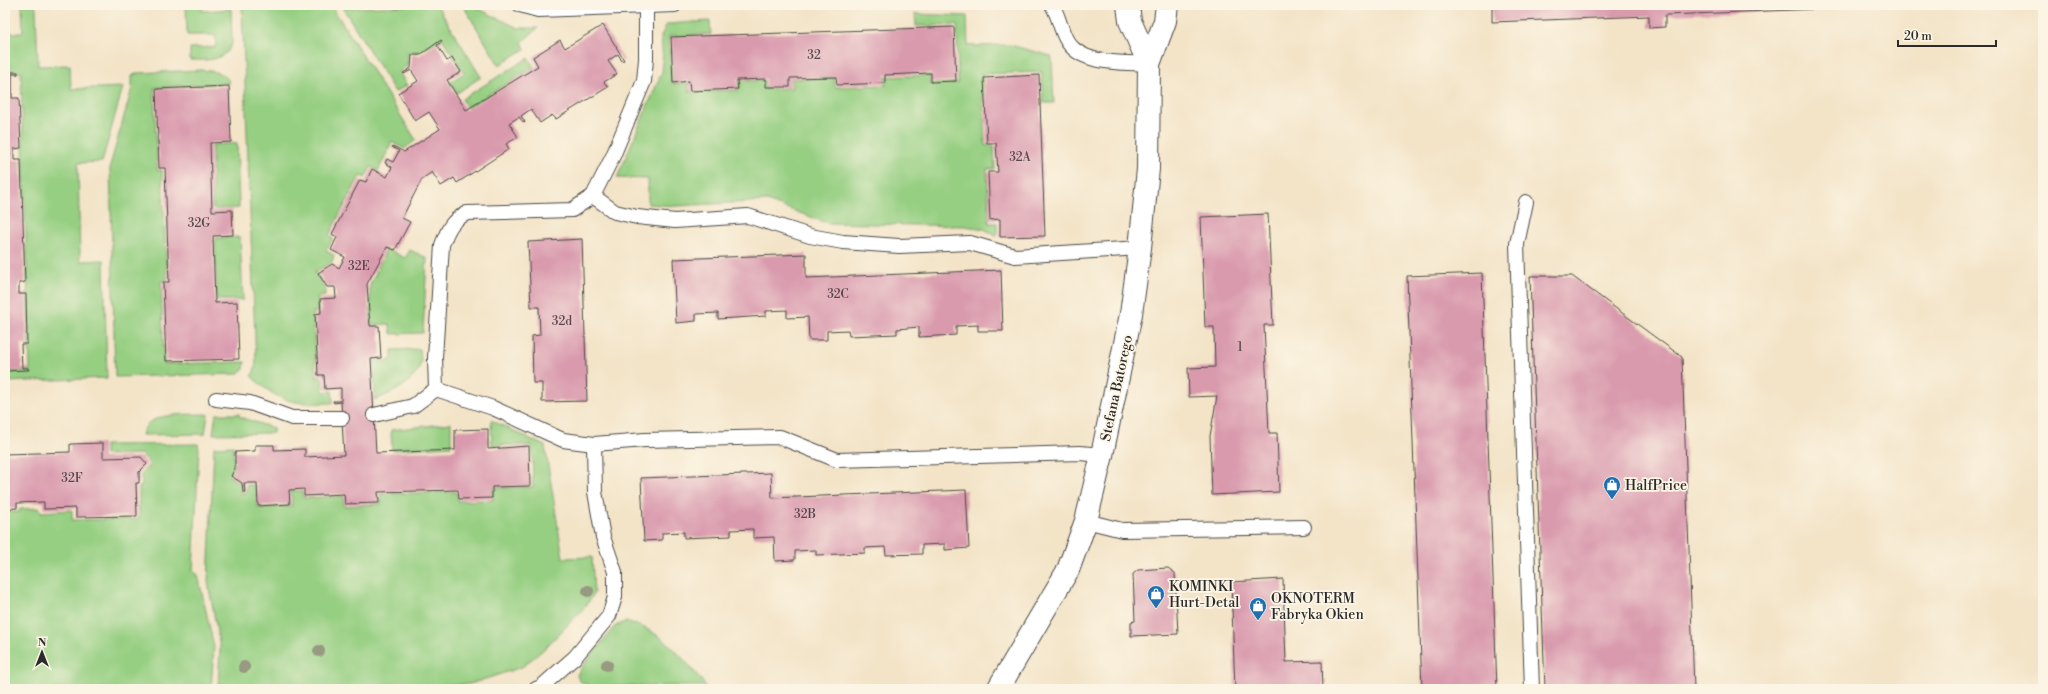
<svg xmlns="http://www.w3.org/2000/svg" width="2048" height="694" font-family="'Libre Bodoni',serif">
<style>
.green{fill:#96cf82;stroke:#607d56}
.building{fill:#d99aad}
.lines{fill:none;stroke-linecap:round;stroke-linejoin:round}
.lane-casing{stroke:#494743;stroke-width:16}
.secondary-casing{stroke:#494743;stroke-width:24}
.lane{stroke:#fff;stroke-width:14}
.secondary{stroke:#fff;stroke-width:22}
.tree{fill:#979980}
.labels{text-anchor:middle;stroke-width:3.5;stroke-linejoin:round;paint-order:stroke}
.number-label{font-size:12px;fill:#56474c}
.street-label{font-size:14px;fill:#2b2b2b;stroke:#fcf5e5}
.poi-label{font-size:14px;fill:#2b2b2b;stroke:#fcf5e5;text-anchor:start}
</style>
<rect width="100%" height="100%" fill="#fcf5e5"/>
<filter id="ink" filterUnits="userSpaceOnUse"><feTurbulence type="fractalNoise" baseFrequency=".025" numOctaves="2"/><feDisplacementMap in="SourceGraphic" scale="8" xChannelSelector="R" yChannelSelector="G"/><feConvolveMatrix kernelMatrix="1 2 1 2 8 2 1 2 1" color-interpolation-filters="sRGB"/></filter>
<filter id="wash" filterUnits="userSpaceOnUse"><feTurbulence type="fractalNoise" baseFrequency=".012" numOctaves="4" result="noise"/><feDisplacementMap in="SourceGraphic" scale="16" xChannelSelector="R" yChannelSelector="G"/><feGaussianBlur stdDeviation="0.9" result="paint"/><feColorMatrix in="noise" values="0 0 0 0 0 0 0 0 0 0 0 0 0 0 0 0 0 1.4 0 .05"/><feComposite in="paint" operator="in"/></filter>
<g filter="url(#wash)">
<rect width="100%" height="100%" fill="#f3e4c8"/>
<g class="green">
<path d="M22,5H35L36,9L38,66L70,65L71,89L123,87L102,162L78,163L80,261L104,260L107,378L5,382V372L30,371L21,72H5V33H23Z"/>
<path d="M186,5H202V11L231,9L232,43C225,62 207,60 190,60V48L216,47L215,35H187Z"/>
<path d="M331,5L416,140L404,149L392,142L378,171L371,167L365,178L360,176L329,235L333,238L326,251L334,255L332,262L315,272L325,288V296L318,297V312H313L316,377H322L323,392L332,391L333,403C293,404 281,404 251,376L254,372L256,363L242,8Z"/>
<path d="M437,5L481,77L457,93L450,82L464,73L442,38L419,52H408L407,66L399,72L407,85L395,92L343,8Z"/>
<path d="M467,5H471L518,28H538L522,42L525,49L499,65L464,7Z"/>
<path d="M915,14L967,16L968,46L1010,45L1051,56L1052,60L1054,103H1043L1042,72L982,74L985,145L994,146L995,169H987L989,223H997V236L984,229L965,226L827,223L767,201L676,206L648,204V179L617,178L662,72L663,62L661,36L667,24L710,21L711,34L669,36L672,84L688,83L689,92L739,90V81L764,80L765,89L792,88L791,79L834,78L835,87L886,85V77L930,75V84L958,83L957,25L916,26Z"/>
<path d="M528,58L534,67L467,108L462,99Z"/>
<path d="M202,70C213,71 225,72 230,83L154,88L157,170H162L167,280L161,281L164,364L245,362L244,369L237,374L115,377L110,166L132,88V76L137,73Z"/>
<path d="M237,143L239,208L213,209L212,145Z"/>
<path d="M240,237L243,300H217L215,238Z"/>
<path d="M387,249L405,258L410,250L427,258L423,333L391,334L390,324L371,325L370,285Z"/>
<path d="M420,349C420,353 421,358 421,362C417,382 392,393 375,400L374,361L392,360V350Z"/>
<path d="M208,414L205,434L142,435C146,410 189,415 208,414Z"/>
<path d="M216,414H239L240,417L273,428V433L213,434Z"/>
<path d="M491,420L545,446L563,558L592,557L594,593L586,606L544,649L522,667L470,684L338,689H218L220,647L208,582L214,447L233,446L234,467L229,476L241,484L242,494L246,493L247,485H255L258,508L292,506L291,491H302L303,498L343,496L344,506L381,504L380,494L456,492L458,501L493,500V488L533,487L532,445H492Z"/>
<path d="M451,423V446L392,450L391,430Z"/>
<path d="M198,444L199,449L193,570L198,575L214,647L211,689H5V512H19L20,509L40,508L41,512L72,510V520L139,519V487L142,486L141,474L150,464L142,454L105,455V445Z"/>
<path d="M625,622C660,627 685,660 706,686H590L579,681L577,675L581,668L615,626Z"/>
</g>
<g id="blocks">
<g class="building">
<path d="M1492,5H1821V9L1665,15V27L1649,28V16L1492,22Z"/>
<path d="M603,25L624,60L622,61L618,54L608,61L617,74L604,82L608,87L556,119L552,115L540,123L531,109L521,116L525,122L524,123L519,117L509,123L518,137L506,144L509,149L457,183L454,178L441,186L432,172L422,179L402,218L410,222L395,250L387,247L367,284L370,326H379L381,358L371,359L376,453L455,450V430L488,429V449L529,446L530,486L492,487V498L459,499L458,490L417,491L378,492L379,503L345,504L344,494L304,496V489L289,490L290,504L258,506L257,483H244L245,492H243L242,483L231,476L235,468V452L255,451V445H274V450L305,449V457L344,455L341,402L334,403L333,401H341V388L325,389L324,375H318L315,314L321,313L320,299L336,298L335,287H327L318,273L332,264L339,268L345,257L331,250L337,237L332,234L360,180L366,182L372,169L387,177L392,167L385,163L387,159L393,162L399,151L392,147L393,146L404,152L440,129L429,112L415,121L398,93L418,81L411,70L404,74L403,73L411,68L412,55H420L441,40L442,42L437,45L447,61L452,58L461,72L447,80L466,110L538,66L533,57L560,40L565,48Z"/>
<path d="M954,27L956,81L931,82V73L885,75V83L837,85L836,77L790,78V87H766V79L737,80L738,89L690,91L689,81L673,83L671,37Z"/>
<path d="M5,72H18V74H12V98H19L21,148L14,149V160H21L25,282L19,283V294H26L27,344H21L22,368H28L29,370L5,371Z"/>
<path d="M1039,75L1045,236L1000,237V219L990,220L988,172H998L996,143H987L984,78Z"/>
<path d="M229,86L231,142L210,143L212,211L232,210L233,235L213,236L215,303L237,302L239,359L166,361L163,282H169L165,168H159L156,89Z"/>
<path d="M1268,214L1273,325H1264L1269,433H1277L1279,492L1212,495L1210,436L1217,396L1189,397L1188,368L1215,367L1214,327H1205L1201,217Z"/>
<path d="M582,239L587,401L542,402V383H533L532,336L540,335L539,307H531L528,242Z"/>
<path d="M806,254V278L1001,270L1003,331H978V325L956,326V335L919,337V327L897,329V334L849,336L848,330L827,331V340H809L808,317L787,318V310L766,311V316L718,319V313L696,314V321L676,323L673,259Z"/>
<path d="M1482,273L1497,689H1422L1407,276Z"/>
<path d="M1530,276H1572L1682,357L1694,689H1545Z"/>
<path d="M103,443V458L141,457L147,464L139,472V483H136L137,516L76,517V508L44,509V502L17,503V508L5,509V454L70,452V444Z"/>
<path d="M771,473L772,498L966,490L969,548L945,550V544L922,545V554L886,555L885,547L865,548V553L816,555V550L795,551V560L775,561L774,537L753,538V529L731,530V536L684,538V532L662,533V540L644,541L641,478Z"/>
<path d="M1168,568L1175,573L1178,634L1131,636V622L1135,621L1133,574L1138,570Z"/>
<path d="M1283,579L1286,662L1322,661L1323,689H1235L1231,582Z"/>
</g>
</g>
</g>
<g filter="url(#ink)">
<use href="#blocks" fill-opacity="0" stroke="#494743" stroke-width="1"/>
<g class="lines">
<defs>
<g id="lane">
<path d="M520,5L538,10L675,5"/>
<path d="M1052,5C1059,16 1060,28 1066,39C1080,66 1123,62 1149,64"/>
<path d="M593,196L615,212L637,217L675,221L748,216L810,236L843,242L899,246L970,243L1015,256L1140,248"/>
<path d="M1526,202L1517,244L1532,689"/>
<path d="M436,389L493,408L563,440L594,444L645,440L780,437L837,460L1080,453L1102,455"/>
<path d="M216,399L250,403L292,418H342"/>
<path d="M374,415L413,406L436,389L435,358L442,245C448,229 451,221 467,213L572,210L593,196L613,156L644,81L646,59V6"/>
<path d="M1086,521L1122,530L1304,527"/>
<path d="M536,689L541,687L575,657L609,616L615,597V572L603,537L595,492L594,444"/>
</g>
<g id="secondary">
<path d="M1128,5L1130,21L1149,64"/>
<path d="M998,689L1068,570L1086,521L1102,455L1131,314L1140,248L1148,169L1149,64L1165,21L1167,5"/>
</g>
</defs>
<use href="#lane" class="lane-casing"/>
<use href="#secondary" class="secondary-casing"/>
<use href="#lane" class="lane"/>
<use href="#secondary" class="secondary"/>
</g>
<g class="tree">
<circle cx="588" cy="591" r="6"/>
<circle cx="319" cy="651" r="6"/>
<circle cx="607" cy="665" r="6"/>
<circle cx="244" cy="667" r="6"/>
</g>
</g>
<defs>
<symbol id="shop-pin" viewBox="-11 -11 22 30"><path d="M0 17L-7.5 6A9.5 9.5 0 1 1 7.5 6Z" fill="#1f6fb2" stroke="#fcf5e5"/><path d="M-5-2.5h2.3a2.7 3.5 0 0 1 5.4 0H5L5.5 6h-11ZM-1.5-2.5h3a1.5 2.3 0 0 0-3 0Z" fill="#fff"/></symbol>
</defs>
<g fill-rule="evenodd">
<use href="#shop-pin" x="1602" y="475" width="20" height="27"/>
<use href="#shop-pin" x="1146" y="584" width="20" height="27"/>
<use href="#shop-pin" x="1248" y="596" width="20" height="27"/>
</g>
<g class="labels">
<g class="number-label">
<text x="814" y="59">32</text>
<text x="1020" y="161">32A</text>
<text x="199" y="227">32G</text>
<text x="359" y="270">32E</text>
<text x="838" y="298">32C</text>
<text x="562" y="325">32d</text>
<text x="1240" y="351">1</text>
<text x="72" y="482">32F</text>
<text x="805" y="518">32B</text>
</g>
<g class="street-label">
<text transform="translate(1116 388) rotate(-78)" y="5">Stefana Batorego</text>
</g>
<g class="poi-label">
<text x="1625" y="490">HalfPrice</text>
<text x="1169" y="591">KOMINKI<tspan x="1169" dy="16">Hurt-Detal</tspan></text>
<text x="1271" y="603">OKNOTERM<tspan x="1271" dy="16">Fabryka Okien</tspan></text>
</g>
</g>
<rect width="2048" height="694" fill="none" stroke="#fcf5e5" stroke-width="20"/>
<g transform="translate(42 652)" stroke="#fcf5e5" stroke-width="3" paint-order="stroke">
<path d="M0-3L7 15L0 10L-7 15Z" fill="#2b2b2b"/>
<text y="-6" font-size="11" font-weight="bold" text-anchor="middle" fill="#2b2b2b">N</text>
</g>
<path d="M1898 40v6h98v-6" fill="none" stroke="#2b2b2b" stroke-width="2"/>
<text x="1904" y="40" font-size="12" fill="#2b2b2b" stroke="#fcf5e5" stroke-width="3" paint-order="stroke">20 m</text>
</svg>
